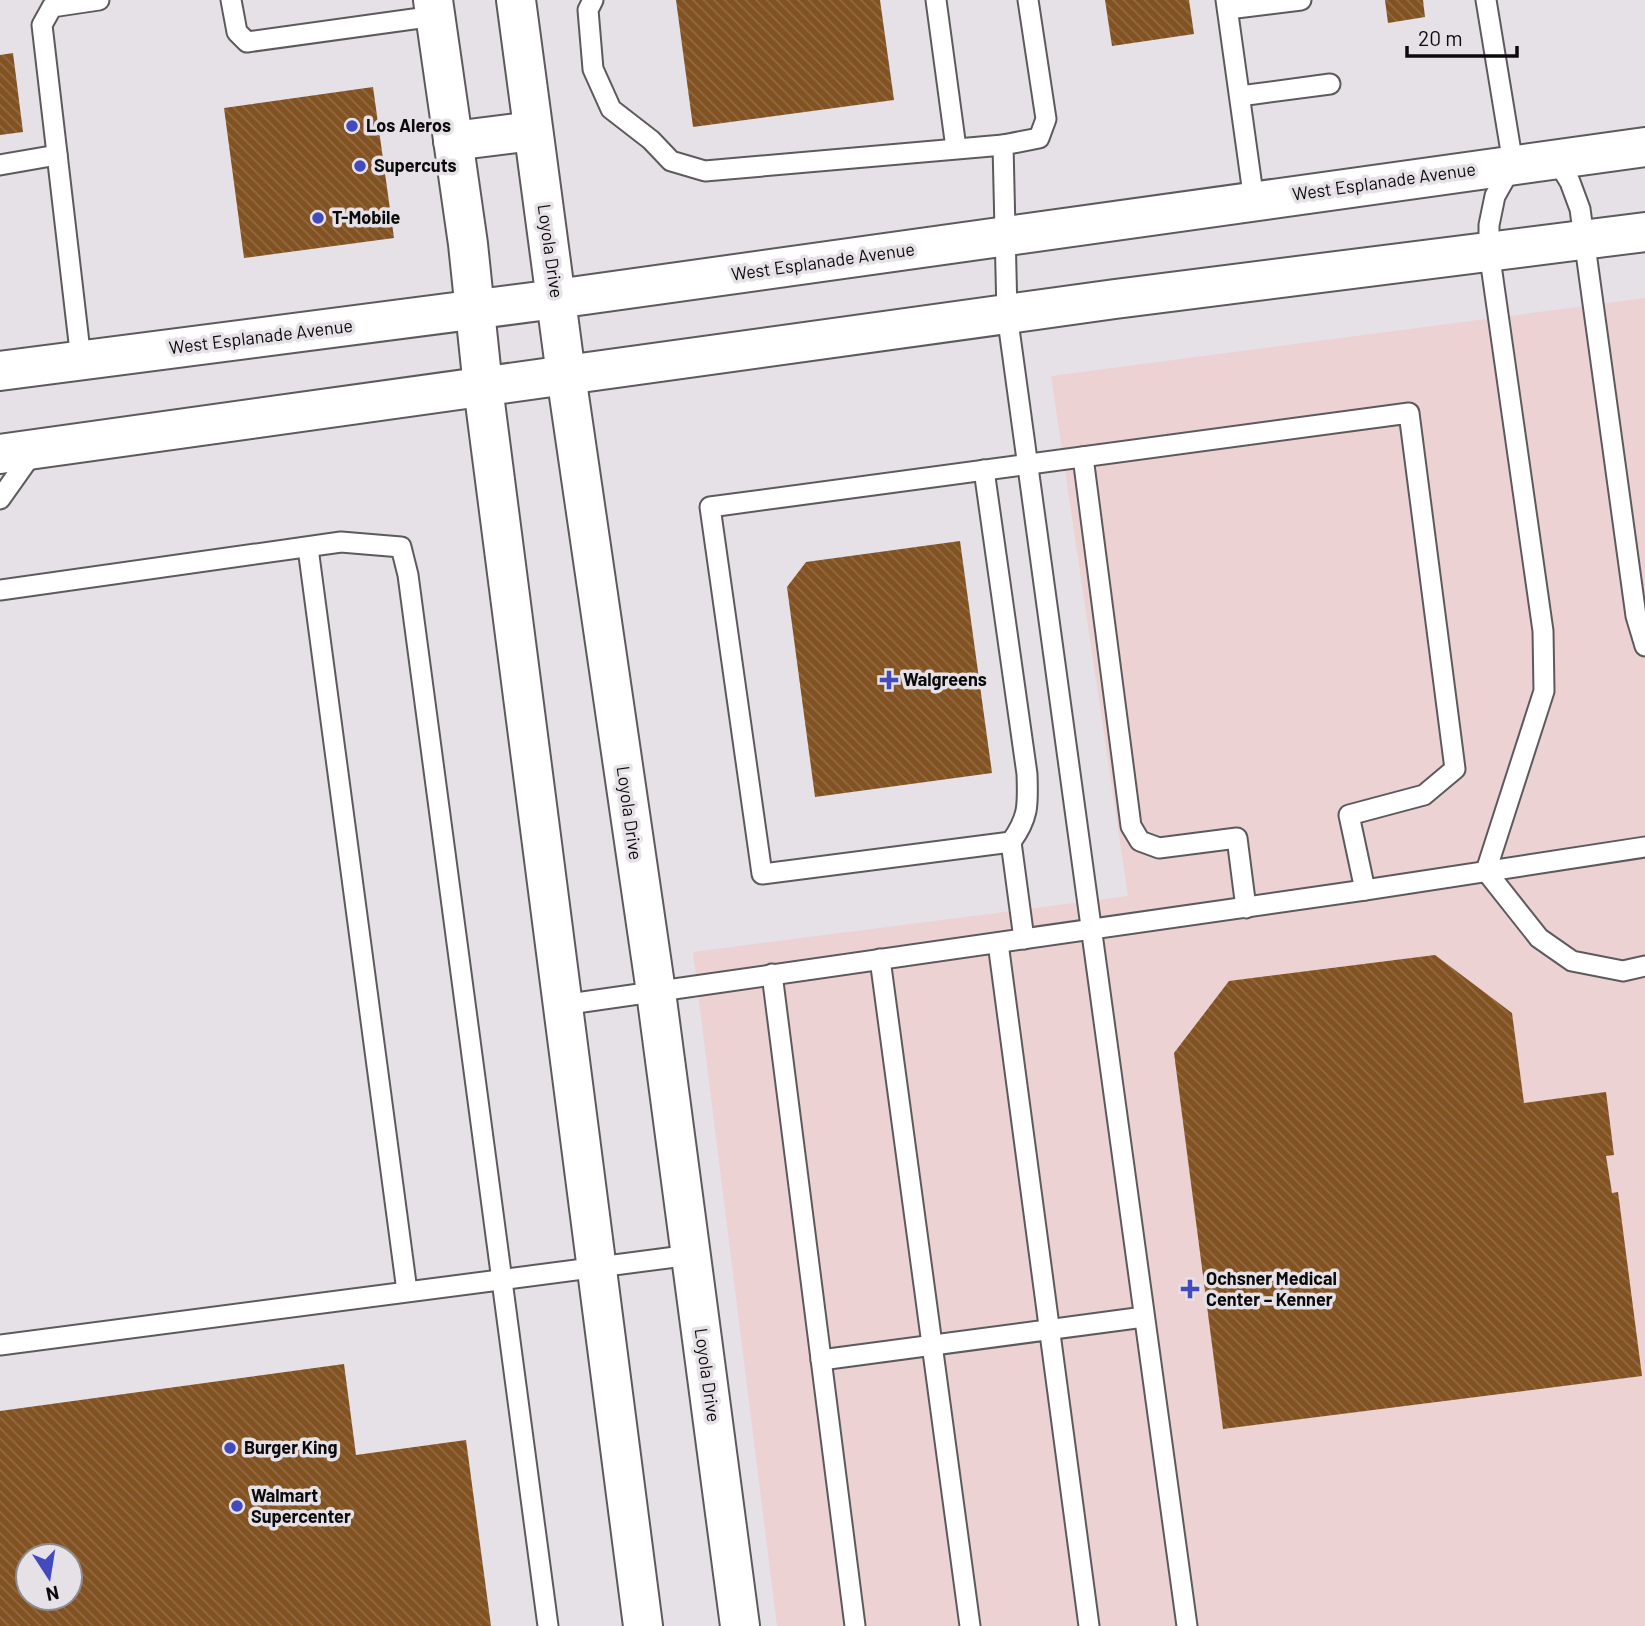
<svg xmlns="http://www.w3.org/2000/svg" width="1645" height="1626" font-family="Barlow,sans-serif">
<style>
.medical{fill:#ecd2d3}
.building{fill:url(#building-back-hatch);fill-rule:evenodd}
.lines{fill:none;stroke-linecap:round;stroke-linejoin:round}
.service-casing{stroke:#5d595d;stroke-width:23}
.tertiary-casing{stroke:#5d595d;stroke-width:42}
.secondary-casing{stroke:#5d595d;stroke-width:42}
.service{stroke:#fff;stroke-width:19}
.tertiary{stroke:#fff;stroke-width:38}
.secondary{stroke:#fff;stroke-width:38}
.poi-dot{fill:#434abe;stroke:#e6e1e6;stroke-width:2.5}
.labels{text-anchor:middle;stroke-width:7;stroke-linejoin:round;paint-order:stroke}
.poi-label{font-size:18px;font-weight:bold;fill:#0c0b0c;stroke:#e6e1e6;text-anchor:start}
.street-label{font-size:18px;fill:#0c0b0c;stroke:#e6e1e6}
</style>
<defs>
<pattern id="building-back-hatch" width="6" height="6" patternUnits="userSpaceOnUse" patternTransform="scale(1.75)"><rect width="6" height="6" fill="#835221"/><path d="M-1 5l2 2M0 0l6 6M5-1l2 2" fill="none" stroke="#906b46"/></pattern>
</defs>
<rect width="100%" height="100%" fill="#e6e1e6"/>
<path class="medical" d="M1645,298V1626H777L693,952L1128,896L1051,376Z"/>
<g class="building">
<path d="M676,0H880L894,100L693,127Z"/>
<path d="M1105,0H1189L1194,34L1112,46Z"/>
<path d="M1385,0H1423L1425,17L1388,23Z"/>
<path d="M13,53L23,132L0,135V55Z"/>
<path d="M373,87L394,238L244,258L224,108Z"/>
<path d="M960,541L992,773L815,797L787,587L806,562Z"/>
<path d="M1435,955L1512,1013L1524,1103L1606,1092L1614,1155L1606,1156L1612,1193L1618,1192L1642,1376L1223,1429L1174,1053L1229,981Z"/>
<path d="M344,1364L356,1455L466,1440L491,1626H0V1411ZM28,1556H70V1598H28Z"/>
</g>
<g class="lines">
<defs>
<g id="service">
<path d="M231,0L237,32L247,42L435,16"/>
<path d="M593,0L588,10L593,69L611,109L651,140L671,161L705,171L1003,145"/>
<path d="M936,0L956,148"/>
<path d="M1028,0L1046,119L1039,138L1003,145L1007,314L1187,1626"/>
<path d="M1226,0L1254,201"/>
<path d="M1486,0L1513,164L1495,196L1489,225V251L1543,631L1544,691L1486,871L1539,938L1572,961L1623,971L1645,966"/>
<path d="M1228,9L1301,0"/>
<path d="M1240,96L1330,84"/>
<path d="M1556,159L1570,182L1580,209L1636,616L1645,646"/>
<path d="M0,165L57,155"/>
<path d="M81,360L42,25L52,7L99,0"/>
<path d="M1083,457L1131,826L1140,841L1159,848L1237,838L1246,908"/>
<path d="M984,470L1027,774C1028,805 1029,817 1011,842"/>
<path d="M0,499L34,451"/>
<path d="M308,548L407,1291"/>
<path d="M0,590L341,542L401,547L408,575L548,1626"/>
<path d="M1024,939L1011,842L762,874L710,507L1409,413L1455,769L1424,795L1349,815L1365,890"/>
<path d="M998,943L1089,1626"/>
<path d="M880,959L970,1626"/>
<path d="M772,974L855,1626"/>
<path d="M562,1005L1365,890L1645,847"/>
<path d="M0,1345L691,1255"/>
<path d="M821,1360L1144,1317"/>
</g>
<g id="tertiary">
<path d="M556,299L1645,147"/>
<path d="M566,375L1115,299L1645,232"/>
</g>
<g id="secondary">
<path d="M433,0L468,244L483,387L643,1626"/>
<path d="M516,0L566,375L656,992L740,1626"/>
<path d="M453,141L533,131"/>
<path d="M0,371L556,299"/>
<path d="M0,454L566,375"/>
</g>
</defs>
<use href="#service" class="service-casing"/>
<use href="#tertiary" class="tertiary-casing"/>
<use href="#secondary" class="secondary-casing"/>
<use href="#service" class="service"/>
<use href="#tertiary" class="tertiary"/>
<use href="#secondary" class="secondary"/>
</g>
<g class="poi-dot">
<circle cx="352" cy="126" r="7"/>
<circle cx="360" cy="166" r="7"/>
<circle cx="318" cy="218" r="7"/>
<path d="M885.5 669.5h7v7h7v7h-7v7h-7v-7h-7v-7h7z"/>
<path d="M1186.5 1278.5h7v7h7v7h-7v7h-7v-7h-7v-7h7z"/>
<circle cx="230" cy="1448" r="7"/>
<circle cx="237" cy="1506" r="7"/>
</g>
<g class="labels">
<g class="poi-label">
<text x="366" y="132">Los Aleros</text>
<text x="374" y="172">Supercuts</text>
<text x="332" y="224">T-Mobile</text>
<text x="903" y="686">Walgreens</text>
<text x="1206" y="1285">Ochsner Medical<tspan x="1206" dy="21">Center – Kenner</tspan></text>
<text x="244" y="1454">Burger King</text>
<text x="251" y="1502">Walmart<tspan x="251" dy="21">Supercenter</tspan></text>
</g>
<g class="street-label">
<text transform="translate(1384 182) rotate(-8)" y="6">West Esplanade Avenue</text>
<text transform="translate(550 251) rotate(82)" y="6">Loyola Drive</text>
<text transform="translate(823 262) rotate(-8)" y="6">West Esplanade Avenue</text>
<text transform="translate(261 337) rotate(-7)" y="6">West Esplanade Avenue</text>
<text transform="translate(629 813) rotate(82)" y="6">Loyola Drive</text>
<text transform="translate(707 1375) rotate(82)" y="6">Loyola Drive</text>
</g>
</g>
<g transform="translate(49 1577) rotate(168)"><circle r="33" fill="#e6e1e6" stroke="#8f8b8f" stroke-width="2"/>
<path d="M0-5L12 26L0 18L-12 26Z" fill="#434abe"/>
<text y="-10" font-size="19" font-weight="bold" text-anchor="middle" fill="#0c0b0c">N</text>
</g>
<path d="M1407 46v10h110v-10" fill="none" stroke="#0c0b0c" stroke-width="3.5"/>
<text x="1418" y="46" font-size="21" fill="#0c0b0c" stroke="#e6e1e6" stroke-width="5" paint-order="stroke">20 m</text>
</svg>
